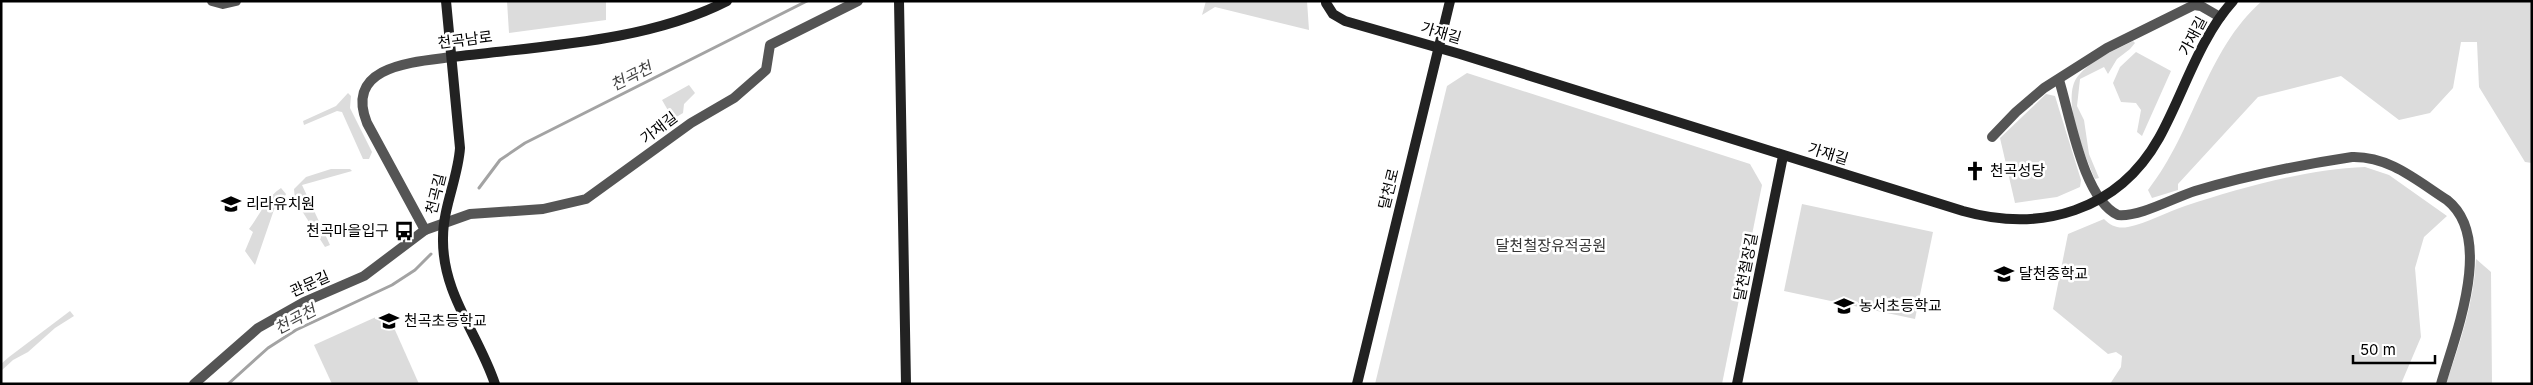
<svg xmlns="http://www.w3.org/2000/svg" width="2533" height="385" font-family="Inter,'Noto Sans KR',sans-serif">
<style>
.green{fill:#dcdcdc}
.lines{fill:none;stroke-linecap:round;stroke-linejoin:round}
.stream{stroke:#a3a3a3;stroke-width:3}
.street{stroke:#555;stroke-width:10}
.secondary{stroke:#222;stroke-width:10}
.labels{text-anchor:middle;stroke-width:5;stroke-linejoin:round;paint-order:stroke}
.street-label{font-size:15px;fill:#000;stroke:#fff}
.poi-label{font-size:15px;fill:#000;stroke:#fff;text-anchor:start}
.park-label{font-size:15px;fill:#333;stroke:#fff}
.water-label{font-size:16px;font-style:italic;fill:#444;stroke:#fff}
</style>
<rect width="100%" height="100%" fill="#fff"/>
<g class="green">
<path d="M507,1H606V20L509,33Z"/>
<path d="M1206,1H1307L1309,30L1215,7L1202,15Z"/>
<path d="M2262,1H2532V163L2525,162L2479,87L2477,42H2461L2453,88L2430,113L2399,120L2341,76L2258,97L2178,184V190L2152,198L2148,190C2195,130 2205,51 2262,1Z"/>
<path d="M2133,41L2135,43L2130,49L2117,59L2108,74L2104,67L2080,79L2077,106L2084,120L2089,154L2099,178L2095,179C2085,155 2060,98 2078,76C2092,59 2115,50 2133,41Z"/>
<path d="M2136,52L2171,71L2142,136L2137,132L2141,110L2136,103L2121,102L2113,83L2120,67Z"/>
<path d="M1467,73L1750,164L1762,185L1722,384H1375L1447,86Z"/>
<path d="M689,85L695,93L684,104L683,113L673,119L662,100Z"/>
<path d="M348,93L351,96L350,108L372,152L369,159H363L342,112L337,111L304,125L303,121L336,106Z"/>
<path d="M2046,94L2055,96L2081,180L2080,187L2057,197L2015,203L2000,138Z"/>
<path d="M2365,167L2389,175L2447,216L2424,237L2415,268L2421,337L2401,384H2110L2121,367L2122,356L2116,352L2108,354L2053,309L2068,234L2104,219C2111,226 2118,229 2128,227C2147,223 2167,212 2185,206C2240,188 2307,169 2365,167Z"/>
<path d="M331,169H350L352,171L302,185L330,245L325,247L295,200L294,189L306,177Z"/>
<path d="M281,188L286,194L285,196L278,198L255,265L245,251L253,232L249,229C260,215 266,198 281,188Z"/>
<path d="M1802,204L1933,232L1915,319L1784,291Z"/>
<path d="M2476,259L2491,272L2492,384H2446C2460,343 2474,302 2476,259Z"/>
<path d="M70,311L74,316L55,328L28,352L13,360L1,371V364L9,357Z"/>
<path d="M387,312L419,384H332L314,345Z"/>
</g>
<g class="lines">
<g class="stream">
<path d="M479,188L500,160L525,143L807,1"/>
<path d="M228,384L268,348L296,330L392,285L415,270L431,254"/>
</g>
<g class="street">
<path d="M212,1L223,4L236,1"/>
<path d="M2059,80C2070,115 2083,199 2118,215C2140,217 2173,198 2195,191C2246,176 2299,165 2352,157C2389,156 2416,180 2447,200C2495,238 2455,335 2441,384"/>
<path d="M1992,137L2016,112L2044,88L2107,48L2194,5L2201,6L2220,17"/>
<path d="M425,230L367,123C344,65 414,62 452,57"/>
<path d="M194,384L258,328L304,302L364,276L425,230L470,214L543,209L586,199L691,123L734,98L766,70L770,45L858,1"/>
</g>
<g class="secondary">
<path d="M446,1L460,148C458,178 443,207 443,238C442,294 478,333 495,384"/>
<path d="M899,1L906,384"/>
<path d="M1326,3L1333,14L1345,21L1460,54L1963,211C2041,233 2118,211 2159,138C2184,93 2198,40 2233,1"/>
<path d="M452,57C541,46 647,42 727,1"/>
<path d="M1357,384L1450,1"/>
<path d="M1737,384L1783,156"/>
</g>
</g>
<defs>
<symbol id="church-bare" viewBox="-9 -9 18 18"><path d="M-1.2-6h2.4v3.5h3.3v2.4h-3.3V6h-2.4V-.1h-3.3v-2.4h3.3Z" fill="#000" stroke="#fff" stroke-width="2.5" paint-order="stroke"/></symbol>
<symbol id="school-bare" viewBox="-9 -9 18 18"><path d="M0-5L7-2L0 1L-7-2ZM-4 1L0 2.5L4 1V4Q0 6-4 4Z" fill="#000" stroke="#fff" stroke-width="2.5" paint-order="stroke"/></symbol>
<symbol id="bus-bare" viewBox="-9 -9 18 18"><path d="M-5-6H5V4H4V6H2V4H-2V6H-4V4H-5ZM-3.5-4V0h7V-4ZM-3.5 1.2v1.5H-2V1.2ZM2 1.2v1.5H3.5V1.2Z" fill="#000" stroke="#fff" stroke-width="2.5" paint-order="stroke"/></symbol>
</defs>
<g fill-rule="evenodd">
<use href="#church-bare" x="1961" y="157" width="28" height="28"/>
<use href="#school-bare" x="217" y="190" width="28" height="28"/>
<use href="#bus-bare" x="390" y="217" width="28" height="28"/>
<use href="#school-bare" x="1990" y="260" width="28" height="28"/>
<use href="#school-bare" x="1830" y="292" width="28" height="28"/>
<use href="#school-bare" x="375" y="307" width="28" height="28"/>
</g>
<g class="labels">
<g class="street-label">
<text transform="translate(1441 33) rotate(16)" y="5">가재길</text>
<text transform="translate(2193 36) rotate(-62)" y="5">가재길</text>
<text transform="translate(465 40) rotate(-7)" y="5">천곡남로</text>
<text transform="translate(659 128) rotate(-37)" y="5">가재길</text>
<text transform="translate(1828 154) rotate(17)" y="5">가재길</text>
<text transform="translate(1389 189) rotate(-76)" y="5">달천로</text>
<text transform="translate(436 194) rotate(-76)" y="5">천곡길</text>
<text transform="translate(1746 267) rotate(-79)" y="5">달천철장길</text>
<text transform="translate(310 284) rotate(-24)" y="5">관문길</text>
</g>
<g class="poi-label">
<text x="1990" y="176">천곡성당</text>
<text x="246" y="209">리라유치원</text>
<text x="389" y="236" text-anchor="end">천곡마을입구</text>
<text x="2019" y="279">달천중학교</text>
<text x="1859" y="311">농서초등학교</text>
<text x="404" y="326">천곡초등학교</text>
</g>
<g class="park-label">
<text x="1551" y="251">달천철장유적공원</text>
</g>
<g class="water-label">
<text transform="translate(631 76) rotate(-27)" y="6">천곡천</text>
<text transform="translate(295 319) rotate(-28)" y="6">천곡천</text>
</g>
</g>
<rect width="2533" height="385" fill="none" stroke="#000000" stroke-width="5"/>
<path d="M2353 355v8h82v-8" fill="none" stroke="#000000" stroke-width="2.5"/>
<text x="2360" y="355" font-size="15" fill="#000000" stroke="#ffffff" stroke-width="4" paint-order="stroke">50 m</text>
</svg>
